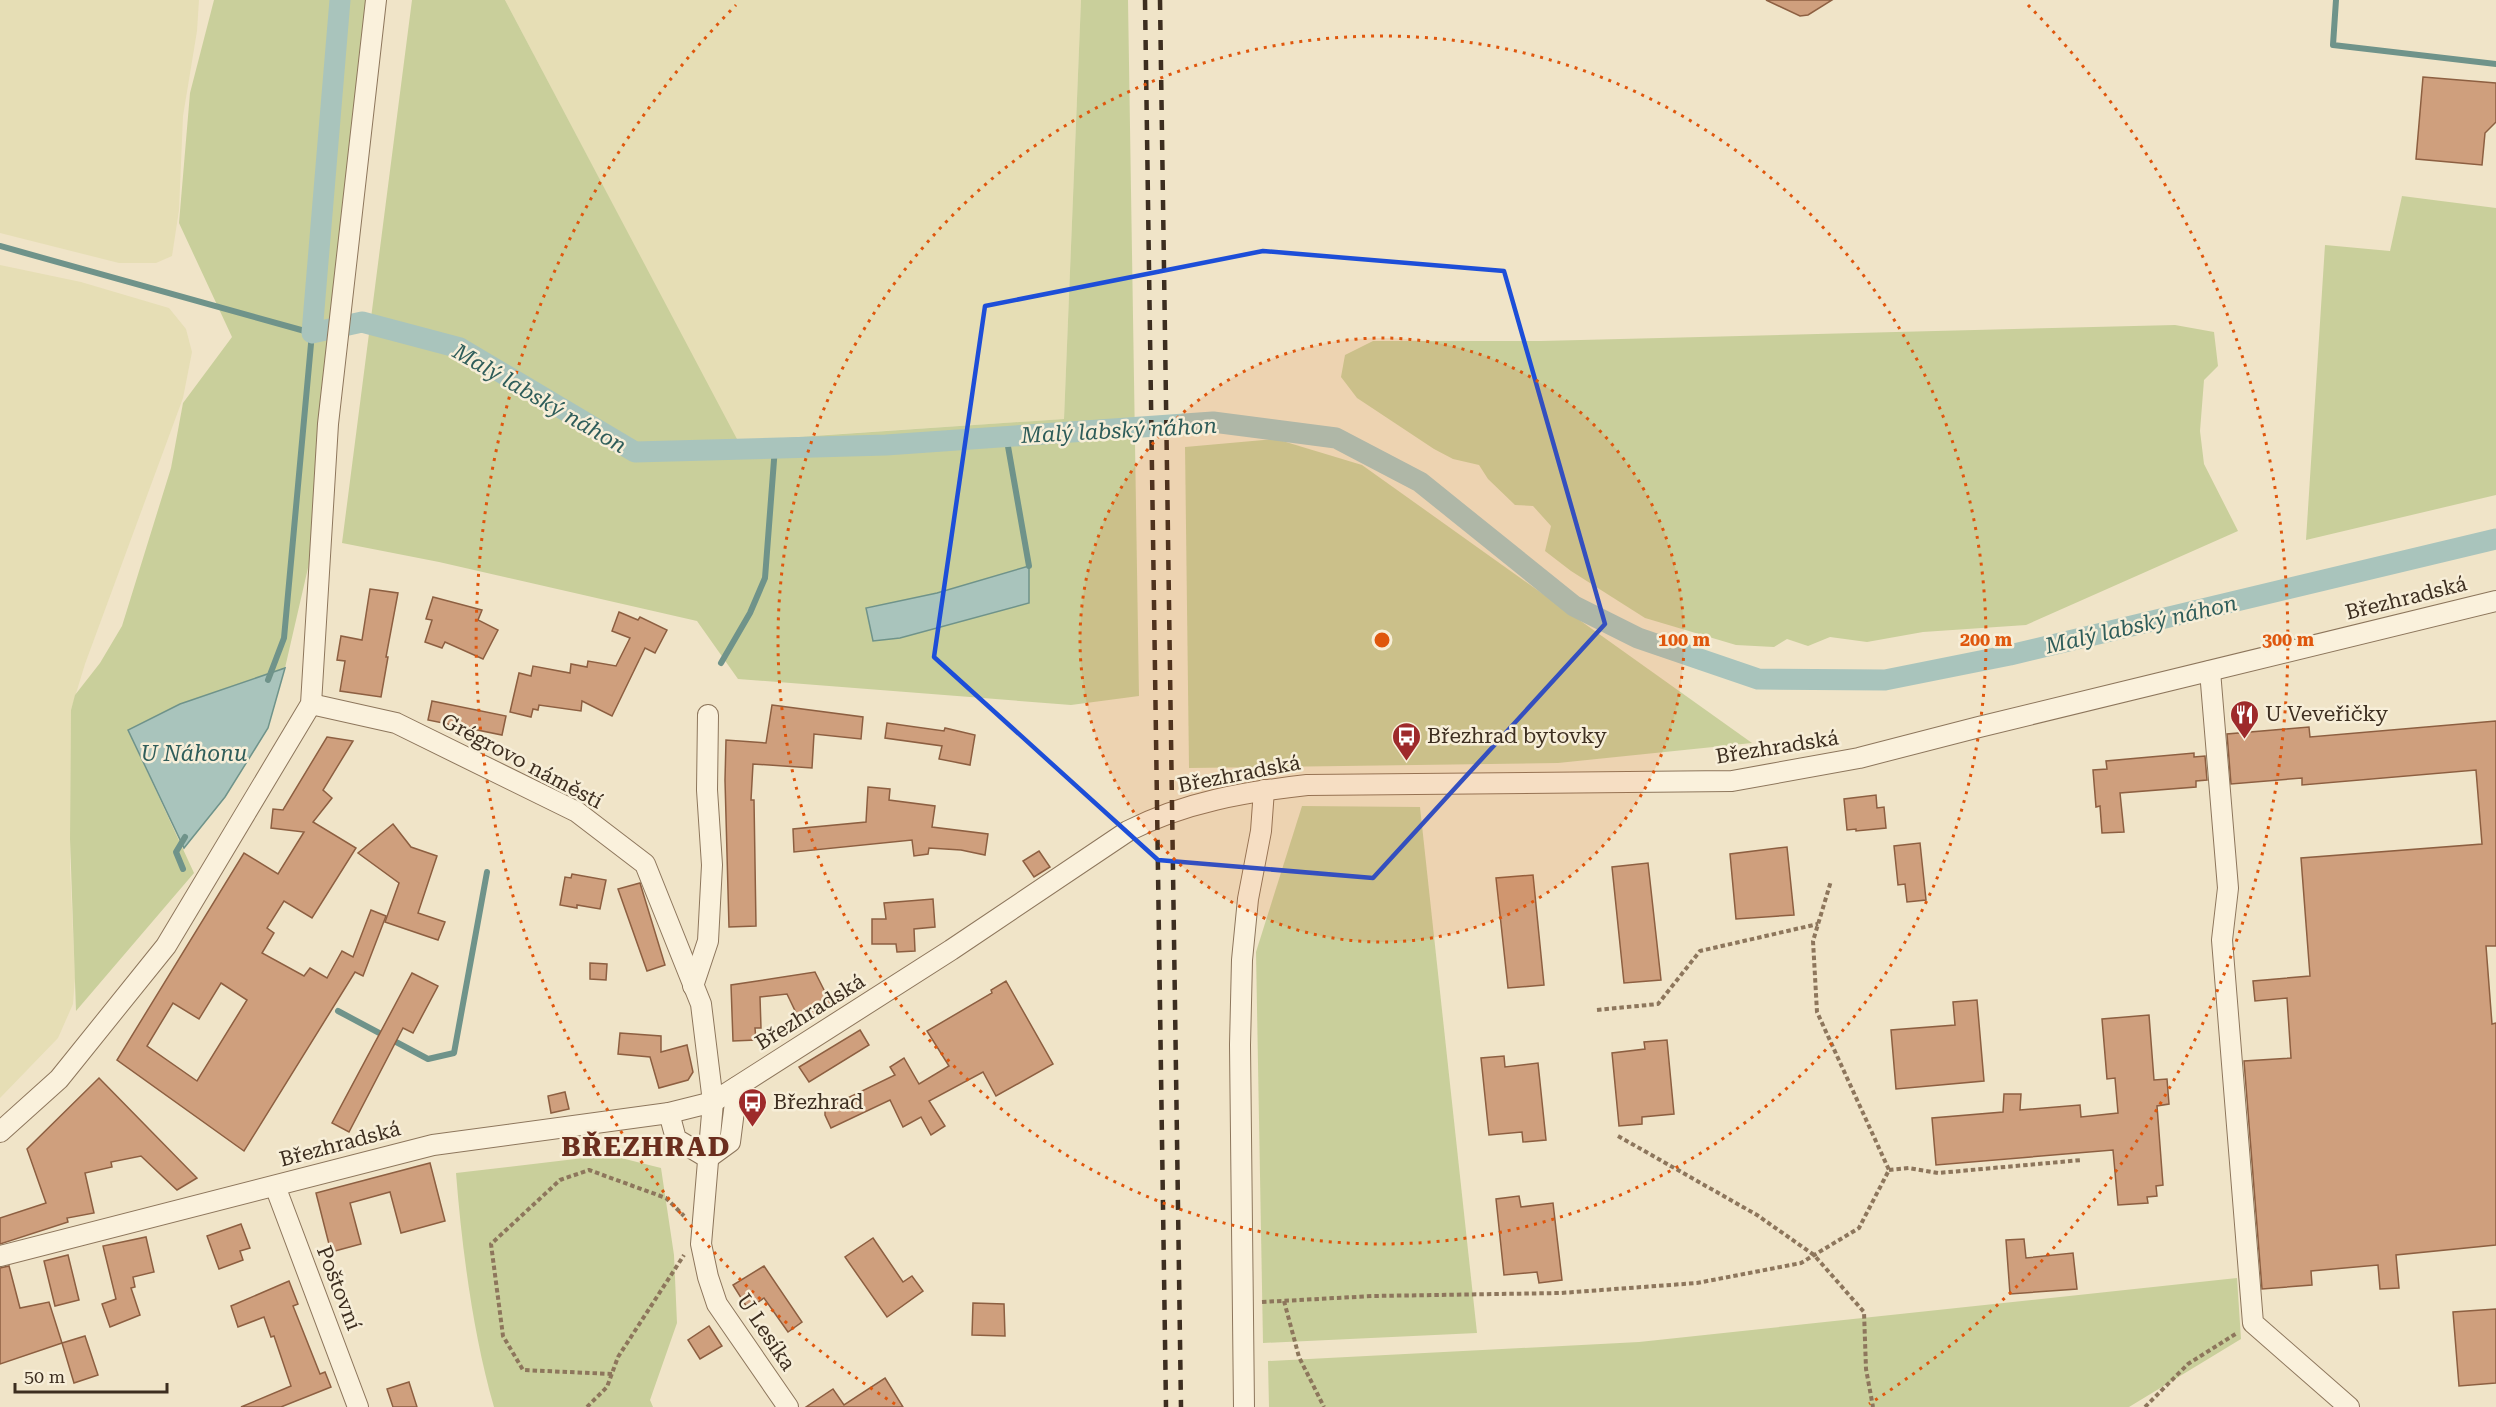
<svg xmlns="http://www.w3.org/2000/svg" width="2496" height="1407" font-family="'Roboto Serif',serif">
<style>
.farmland{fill:#e6deb5}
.green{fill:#c9cf9b;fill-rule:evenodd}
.water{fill:#a9c4bc;stroke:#6f938a;stroke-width:1.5}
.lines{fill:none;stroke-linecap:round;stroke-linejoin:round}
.stream{stroke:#6f938a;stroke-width:6}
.canal{stroke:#a9c4bc;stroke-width:21}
.building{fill:#cf9f7d;stroke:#8d5f41;stroke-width:1.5;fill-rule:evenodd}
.minor-casing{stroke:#8d765c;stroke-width:22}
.path{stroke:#8d765c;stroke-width:4;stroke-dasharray:4.5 3;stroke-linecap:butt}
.minor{stroke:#faf1dc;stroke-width:20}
.rail{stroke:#3d2e20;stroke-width:4.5;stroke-dasharray:10 10;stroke-linecap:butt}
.marked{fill:none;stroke:#1d4ed8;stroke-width:4.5;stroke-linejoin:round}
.ring{fill:none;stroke:#df570d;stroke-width:3;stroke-dasharray:3 6}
.labels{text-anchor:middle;stroke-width:5;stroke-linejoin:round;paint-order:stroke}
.street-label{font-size:21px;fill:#3d2e20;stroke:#f7eed8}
.poi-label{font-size:21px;fill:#3d2e20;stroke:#f7eed8;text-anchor:start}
.water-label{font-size:22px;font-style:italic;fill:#2f5d5a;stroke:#f7eed8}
.district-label{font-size:27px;font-weight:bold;letter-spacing:1.5px;fill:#6b2e1e;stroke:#f7eed8}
.centre{fill:#df570d;stroke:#f7eed8;stroke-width:3}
.ring-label{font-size:18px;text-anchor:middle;font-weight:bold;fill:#df570d;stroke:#f7eed8;stroke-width:5;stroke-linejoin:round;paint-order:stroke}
</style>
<rect width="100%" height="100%" fill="#f0e4c8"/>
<g class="farmland">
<path d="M0,0H199L197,31L183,116L179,210L172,256L156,263H119L0,233Z"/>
<path d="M505,0H1081L1064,419L737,441Z"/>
<path d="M0,265L81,282L169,308L186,329L192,352L183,398L85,664L71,710L70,865L75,978L73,1004L58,1038L0,1098Z"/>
</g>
<g class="green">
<path d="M214,0H367L322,507L285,668L180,704L128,730L194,873L76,1011L70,839L71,710L75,695L100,663L122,626L171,468L183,403L232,337L179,223L190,93Z"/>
<path d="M412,0H505L738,441L1064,419L1081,0H1128L1139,696L1071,705L738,679L697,621L439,562L342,543ZM1029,566V603L900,638L866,608L937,593Z"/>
<path d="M2402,196L2496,208V495L2306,540L2325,245L2390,251Z"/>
<path d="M2175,325L2214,332L2218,366L2204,380L2200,431L2204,464L2238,531L2026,625L1923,632L1867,642L1830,637L1808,646L1787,639L1774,647L1736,645L1645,618L1571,571L1545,551L1551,526L1533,506L1515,505L1488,479L1479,465L1453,459L1434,449L1357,398L1341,377L1345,355L1373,341H1541Z"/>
<path d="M1276,439L1362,465L1752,743L1558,763L1189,768L1185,447Z"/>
<path d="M1302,806L1420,807L1477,1333L1263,1343L1256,952Z"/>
<path d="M609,1155L661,1168L674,1255L677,1323L650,1400L653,1407H494C473,1334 462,1249 456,1173Z"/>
<path d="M2237,1278L2241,1339L2129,1407H1269L1268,1361L1639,1342Z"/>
</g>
<g class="water">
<path d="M1029,566V603L900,638L873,641L866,608L937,593Z"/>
<path d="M285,668L268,728L225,797L184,848L128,730L180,704Z"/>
</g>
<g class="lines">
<g class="stream">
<path d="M2336,0L2333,45L2496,64"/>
<path d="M0,246L312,333L284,638L268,680"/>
<path d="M1006,435L1029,566"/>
<path d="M721,663L750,613L765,578L775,447"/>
<path d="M183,869L176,852L185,837"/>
<path d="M338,1011L428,1059L454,1053L487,872"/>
</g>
<path class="canal" d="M340,0L312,333L362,322L460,348L635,452L886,445L1213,422L1336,438L1420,482L1574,606L1638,638L1758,679L1885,680L2010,655L2496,539"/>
</g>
<g class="building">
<path d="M1766,0H1832L1808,15L1800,16Z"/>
<path d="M2423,77L2496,83V122L2485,133L2482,165L2416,159Z"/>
<path d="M370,589L398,593L386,657H388L381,697L340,691L345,661L337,660L341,636L362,640Z"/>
<path d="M433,597L482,610L478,620L498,630L483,659L445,642L442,648L425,642L432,620L426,619Z"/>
<path d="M619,612L638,620L640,617L667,630L655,653L645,648L612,716L582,701L581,711L539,705L538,710L533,709L531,717L510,712L519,673L531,676L533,666L570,673L571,664L587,667L588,661L616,666L630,638L612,631Z"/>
<path d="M432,701L506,716L502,735L428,720Z"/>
<path d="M772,705L863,717L861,739L814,734L812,768L753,764L751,800H754L756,926L729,927L725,780L726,740L766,743Z"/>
<path d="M2496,721V946H2486L2492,1024L2496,1023V1245L2396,1255L2399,1288L2380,1289L2378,1265L2311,1271L2312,1285L2262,1289L2244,1061L2291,1058L2287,998L2255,1001L2253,981L2310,976L2301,858L2482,844L2476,770L2302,785V778L2231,784L2227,734L2309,727L2310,737Z"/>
<path d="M887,723L944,731L945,728L975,735L970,765L939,759L942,746L885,738Z"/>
<path d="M327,737L353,741L323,790L332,798L313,822L356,848L312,918L284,901L267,928L274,933L262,953L304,976L310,968L327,978L342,951L353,957L371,910L386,916L363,976L355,972L244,1151L117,1060L244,853L278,874L304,832L271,828L273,809L283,810ZM221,983L247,1000L197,1081L147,1046L173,1003L199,1019Z"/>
<path d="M2194,753V757L2205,756L2207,780L2196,781V787L2120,793L2124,832L2102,833L2100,806L2096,807L2093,770L2107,769L2106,761Z"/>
<path d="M868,787L890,789L889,800L935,806L932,827L988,834L985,855L961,850L929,848L928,854L914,856L912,840L794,852L793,829L866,822Z"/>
<path d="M1876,795L1877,808L1884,807L1886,828L1856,831V829L1847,830L1844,799Z"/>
<path d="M393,824L411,847L437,856L418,913L445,922L438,940L385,922L399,883L358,853Z"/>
<path d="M1920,843L1926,900L1907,902L1905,884L1898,885L1894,846Z"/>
<path d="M1787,847L1794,915L1736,919L1730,854Z"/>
<path d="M1039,851L1050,867L1034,877L1023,861Z"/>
<path d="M1648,863L1661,980L1624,983L1612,867Z"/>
<path d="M572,874L606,880L600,909L577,905V908L560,905L565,877L571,878Z"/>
<path d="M1533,875L1544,985L1508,988L1496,878Z"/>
<path d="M640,883L665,965L647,971L618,889Z"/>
<path d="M933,899L935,927L914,929L915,951L897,952L896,944H872V919H886L884,903Z"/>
<path d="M590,963L607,964L606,980L590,979Z"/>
<path d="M815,972L832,1006L800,1021L787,994L760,997L761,1028H755L756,1040L733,1041L731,985Z"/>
<path d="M412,973L438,986L413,1033L403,1028L349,1132L332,1123Z"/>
<path d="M1006,981L1053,1064L996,1096L983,1072L929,1101L945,1126L931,1135L921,1117L903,1127L890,1100L831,1128L825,1115V1109L895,1075L890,1067L904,1058L919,1084L949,1066L927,1031L992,993L991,990Z"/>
<path d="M1977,1000L1984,1081L1896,1089L1891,1030L1955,1025L1953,1002Z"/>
<path d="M2149,1015L2154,1080L2167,1079L2169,1104L2157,1106L2163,1185L2156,1186L2157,1196L2147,1197L2148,1203L2118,1205L2113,1150L1936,1165L1932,1118L2003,1112L2004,1094H2021L2020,1110L2080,1105L2081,1117L2118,1113L2115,1078L2107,1079L2102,1019Z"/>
<path d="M860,1030L869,1045L809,1082L799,1067Z"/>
<path d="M620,1033L661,1036V1052L687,1045L693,1072L688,1080L659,1088L650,1057L618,1054Z"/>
<path d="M1667,1040L1674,1114L1642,1117V1124L1619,1126L1612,1053L1645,1049L1644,1042Z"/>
<path d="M1504,1056L1505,1067L1538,1063L1546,1140L1523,1142L1522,1132L1489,1135L1481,1058Z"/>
<path d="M99,1078L197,1178L177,1190L141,1156L111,1162L112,1167L85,1173L94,1213L67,1218L68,1222L0,1244V1218L46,1203L27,1149Z"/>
<path d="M565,1092L569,1109L551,1113L548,1096Z"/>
<path d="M430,1163L445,1221L401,1233L390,1192L350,1203L361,1244L331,1252L316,1193Z"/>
<path d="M1519,1196L1521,1207L1553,1203L1562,1280L1539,1283L1537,1272L1504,1275L1496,1199Z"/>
<path d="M241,1224L250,1248L240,1251L243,1260L219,1269L207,1236Z"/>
<path d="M146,1237L154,1272L133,1277L135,1287L131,1288L140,1315L110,1327L102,1304L116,1299L103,1246Z"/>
<path d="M873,1238L903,1282L912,1276L923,1291L887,1317L845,1257Z"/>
<path d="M2024,1239L2026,1258L2073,1253L2077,1289L2010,1294L2006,1240Z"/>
<path d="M68,1255L79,1300L55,1306L44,1261Z"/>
<path d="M9,1266L20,1308L49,1302L62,1343L85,1336L98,1375L74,1383L62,1343L0,1364V1268Z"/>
<path d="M764,1266L802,1322L788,1332L764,1298L748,1309L733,1285Z"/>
<path d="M289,1281L298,1304L293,1306L320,1374L325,1372L331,1387L281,1407H241L291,1386L274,1336L271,1337L264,1317L238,1327L231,1306Z"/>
<path d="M973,1303L1004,1304L1005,1336L972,1335Z"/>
<path d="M2496,1309V1383L2459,1386L2453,1312Z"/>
<path d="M709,1326L722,1346L700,1359L688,1340Z"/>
<path d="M885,1378L903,1407H806L833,1389L844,1405Z"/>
<path d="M409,1382L417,1407H393L387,1389Z"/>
</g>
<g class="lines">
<defs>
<g id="minor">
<path d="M2210,671L2228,888L2222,940L2253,1323L2349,1407"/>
<path d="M311,704L396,723L577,812L645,864L701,1004L713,1102L701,1244L708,1277L717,1304L788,1407"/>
<path d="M693,986L708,941L712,865L707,790L708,715"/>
<path d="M669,1113L676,1139L708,1158L730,1142L737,1087"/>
<path d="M0,1132L59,1079L166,946L311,704L328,424L376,0"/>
<path d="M275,1186L358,1407"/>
<path d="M0,1256L433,1145L669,1113L713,1102L951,950L1128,831C1185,802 1245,792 1307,785L1732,781L1859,758L1979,727L2496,601"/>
<path d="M1244,1407L1240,1045L1242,960L1248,899L1261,831L1264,790"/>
</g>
</defs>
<use href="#minor" class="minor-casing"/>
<g class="path">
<path d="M1597,1010L1658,1004L1700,951L1818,924"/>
<path d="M1618,1136L1757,1215L1814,1255L1864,1312L1866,1369L1873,1407"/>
<path d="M1889,1170L1909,1168L1938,1173L2082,1160"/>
<path d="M1284,1301L1299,1357L1324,1407"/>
<path d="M1262,1302L1373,1296L1561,1293L1697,1283L1801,1263L1859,1228L1889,1170L1817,1012L1813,941L1831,881"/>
<path d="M612,1374L523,1370L503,1336L491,1244L560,1180L589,1170L666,1198L684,1216"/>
<path d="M587,1407L607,1387L618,1357L684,1255"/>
<path d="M2145,1407L2188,1364L2237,1333"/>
</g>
<use href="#minor" class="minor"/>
<g class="rail">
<path d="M1145,0L1166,1407"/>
<path d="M1160,0L1181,1407"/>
</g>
</g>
<path class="marked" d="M1263,251L1504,271L1605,624L1373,878L1158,860L934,657L985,306Z"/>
<circle cx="1382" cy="640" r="302" fill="#df570d" fill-opacity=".12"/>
<g class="ring">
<circle cx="1382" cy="640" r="302"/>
<circle cx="1382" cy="640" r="604"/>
<path d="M895 1404A906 906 0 0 1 736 5M2028 5A906 906 0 0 1 1869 1404"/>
</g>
<defs>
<symbol id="restaurant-pin" viewBox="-11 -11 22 30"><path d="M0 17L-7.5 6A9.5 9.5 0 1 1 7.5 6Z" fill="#9e2a2b" stroke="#f7eed8"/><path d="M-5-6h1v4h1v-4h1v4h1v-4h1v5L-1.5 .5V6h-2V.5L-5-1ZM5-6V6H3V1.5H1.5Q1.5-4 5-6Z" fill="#fff"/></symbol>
<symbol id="bus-pin" viewBox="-11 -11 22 30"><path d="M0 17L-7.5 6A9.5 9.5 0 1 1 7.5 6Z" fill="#9e2a2b" stroke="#f7eed8"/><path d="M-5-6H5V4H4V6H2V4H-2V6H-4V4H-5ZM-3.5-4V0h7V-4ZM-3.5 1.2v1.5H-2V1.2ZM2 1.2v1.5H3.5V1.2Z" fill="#fff"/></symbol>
</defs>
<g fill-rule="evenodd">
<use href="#restaurant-pin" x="2228" y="698" width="33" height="45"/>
<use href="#bus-pin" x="1390" y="720" width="33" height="45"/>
<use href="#bus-pin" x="736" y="1086" width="33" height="45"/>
</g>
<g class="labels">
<g class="street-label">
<text transform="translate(2406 598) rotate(-14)" y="7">Březhradská</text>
<text transform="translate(1777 747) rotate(-9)" y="7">Březhradská</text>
<text transform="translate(522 761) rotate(28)" y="7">Grégrovo náměstí</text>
<text transform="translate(1239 774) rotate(-11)" y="7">Březhradská</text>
<text transform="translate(810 1012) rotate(-32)" y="7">Březhradská</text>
<text transform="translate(340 1144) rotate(-15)" y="7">Březhradská</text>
<text transform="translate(339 1288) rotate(69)" y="7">Poštovní</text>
<text transform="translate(766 1332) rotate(56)" y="7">U Lesíka</text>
</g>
<g class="poi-label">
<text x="2265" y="721">U Veveřičky</text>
<text x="1427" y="743">Březhrad bytovky</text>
<text x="773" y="1109">Březhrad</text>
</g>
<g class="water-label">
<text transform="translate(540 398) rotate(30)" y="8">Malý labský náhon</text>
<text transform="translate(1119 430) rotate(-3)" y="8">Malý labský náhon</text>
<text transform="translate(2141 624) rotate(-13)" y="8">Malý labský náhon</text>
<text x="194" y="761">U Náhonu</text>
</g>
<g class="district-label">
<text x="646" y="1156">BŘEZHRAD</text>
</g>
</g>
<circle cx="1382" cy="640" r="9" class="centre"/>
<g class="ring-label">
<text x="1684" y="646">100 m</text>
<text x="1986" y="646">200 m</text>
<text x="2288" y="646">300 m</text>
</g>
<path d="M15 1383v9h152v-9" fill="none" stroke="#3d2e20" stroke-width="3"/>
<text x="24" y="1383" font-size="18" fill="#3d2e20" stroke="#f7eed8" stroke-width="4.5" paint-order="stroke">50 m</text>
</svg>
